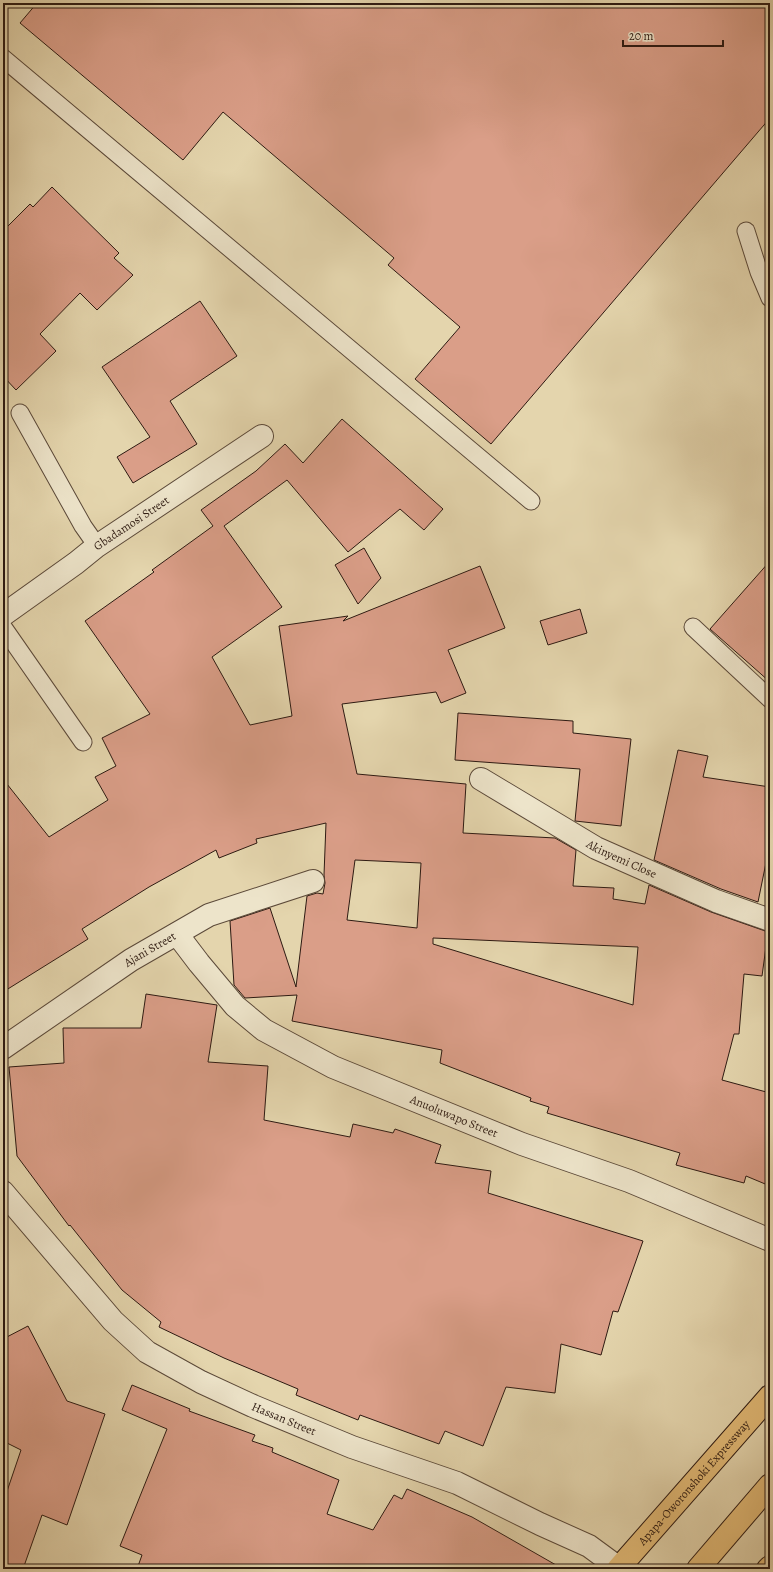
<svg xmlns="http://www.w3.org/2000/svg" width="773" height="1572" font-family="Alegreya,serif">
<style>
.building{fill:#da9e88;stroke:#2d1a12;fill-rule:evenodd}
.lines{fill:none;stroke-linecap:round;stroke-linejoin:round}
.lane-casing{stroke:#5b4939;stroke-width:19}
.street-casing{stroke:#5b4939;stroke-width:24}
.primary-casing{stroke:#2d1a12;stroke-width:24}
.highway-casing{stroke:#2d1a12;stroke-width:24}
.lane{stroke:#ede4ca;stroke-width:17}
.street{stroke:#ede4ca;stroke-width:22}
.primary{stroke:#e2ba76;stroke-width:22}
.highway{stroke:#e2ba76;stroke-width:22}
.labels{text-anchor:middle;stroke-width:3;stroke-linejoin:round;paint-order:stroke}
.street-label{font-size:12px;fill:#2d1a12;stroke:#ede4ca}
</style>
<rect width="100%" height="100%" fill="#e4d5ad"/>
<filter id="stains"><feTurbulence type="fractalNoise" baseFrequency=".005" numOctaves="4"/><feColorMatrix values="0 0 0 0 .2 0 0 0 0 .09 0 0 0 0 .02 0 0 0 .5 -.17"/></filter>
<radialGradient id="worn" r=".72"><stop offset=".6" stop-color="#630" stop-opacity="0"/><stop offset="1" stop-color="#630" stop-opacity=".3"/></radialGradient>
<g class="building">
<path d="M37,3H770V118L491,444L415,379L460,327L388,265L394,258L223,112L183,160L20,23Z"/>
<path d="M52,187L119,253L114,258L133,275L97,310L80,293L40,334L56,351L16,390L3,376V231L30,204L33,207Z"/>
<path d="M200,301L237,356L170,401L197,444L133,483L117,457L150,437L102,367Z"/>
<path d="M342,419L443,509L424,530L400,509L348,552L287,480L224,526L282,607L212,657L250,725L292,716L279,626L348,616L343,621L480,566L505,628L448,650L466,693L441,703L436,692L342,704L357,774L466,784L463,833L555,838L576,850L573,886L614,888L613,899L645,904L649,885L711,912L768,932L762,976L744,974L739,1034H734L722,1080L770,1093V1186L746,1176L744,1183L676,1165L680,1153L547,1113L549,1107L530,1101L531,1098L440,1063L442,1050L292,1021L297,995L245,998L234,985L230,921L270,908L296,987L307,896L317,893L323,894L325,883L324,875L326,823L256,839L257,843L219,858L216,850L149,887L82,929L88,939L3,992V779L49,837L108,800L95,777L116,766L102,738L150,714L85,621L154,572L152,570L213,526L201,510L256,471L285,444L303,463ZM355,860L421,863L417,928L347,920ZM433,938L638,947L633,1005L433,944Z"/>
<path d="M364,548L381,578L358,604L335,565Z"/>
<path d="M770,561V682L710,629Z"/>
<path d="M580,609L587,633L548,645L540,621Z"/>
<path d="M458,713L573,721V733L631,739L621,826L575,821L580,769L455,760Z"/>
<path d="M678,750L708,756L703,777L770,787V843L758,902L721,889L654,860Z"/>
<path d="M146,994L217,1005L208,1062L268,1066L264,1120L350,1137L353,1124L393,1133L395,1129L441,1145L435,1163L491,1171L488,1193L643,1241L618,1312L613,1311L601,1355L561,1344L555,1393L506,1387L483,1446L445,1431L439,1444L360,1415L358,1420L296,1395L298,1389L224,1358L159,1327L161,1322L122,1290L70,1225L69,1226L17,1156L9,1067L64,1063L63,1028H141Z"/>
<path d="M28,1326L67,1401L105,1414L67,1525L42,1515L23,1569H3V1503L21,1450L3,1441V1339Z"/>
<path d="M132,1385L190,1409L189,1411L255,1435L252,1441L273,1448L272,1452L339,1480L327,1514L373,1530L394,1495L402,1499L407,1489L472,1517L563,1569H137L142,1555L120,1546L167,1429L122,1410Z"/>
</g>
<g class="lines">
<defs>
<g id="lane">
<path d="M3,58L531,501"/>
<path d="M746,231L759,272L770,298"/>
<path d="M20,413L83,526L97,546"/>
<path d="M3,627L83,742"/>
<path d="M693,627L770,699"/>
</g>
<g id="street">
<path id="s1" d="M3,615L76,563L97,546L262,436"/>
<path id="s2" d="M481,779L596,848L716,901L770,920"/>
<path id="s3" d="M177,934L199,963L235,1006L264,1030L333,1067L522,1144L629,1181L770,1240"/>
<path id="s4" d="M3,1048L131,960L209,915L313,881"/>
<path id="s5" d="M3,1192L113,1321L147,1352L201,1382L253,1406L352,1447L457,1483L540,1524L589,1546L619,1568"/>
</g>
<g id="primary">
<path id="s6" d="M618,1569L770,1396"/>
</g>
<g id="highway">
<path d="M698,1569L770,1485"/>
<path d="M768,1569L770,1567"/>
</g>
</defs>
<use href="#lane" class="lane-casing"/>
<use href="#street" class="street-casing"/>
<use href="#primary" class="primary-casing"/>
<use href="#highway" class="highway-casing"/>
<use href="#lane" class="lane"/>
<use href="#street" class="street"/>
<use href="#primary" class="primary"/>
<use href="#highway" class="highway"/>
</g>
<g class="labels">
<g class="street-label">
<text dy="4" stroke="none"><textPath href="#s1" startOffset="158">Gbadamosi Street</textPath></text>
<text dy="4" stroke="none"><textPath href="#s2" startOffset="162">Akinyemi Close</textPath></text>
<text dy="4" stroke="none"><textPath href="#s4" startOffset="177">Ajani Street</textPath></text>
<text dy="4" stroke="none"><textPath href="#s3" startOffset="339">Anuoluwapo Street</textPath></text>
<text dy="4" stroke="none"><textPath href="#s5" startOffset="368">Hassan Street</textPath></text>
<text dy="4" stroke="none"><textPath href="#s6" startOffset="115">Apapa-Oworonshoki Expressway</textPath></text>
</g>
</g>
<rect width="773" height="1572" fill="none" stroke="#e4d5ad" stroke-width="16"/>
<rect x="4" y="4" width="765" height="1564" fill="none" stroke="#2d1a12" stroke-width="2"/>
<rect x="8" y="8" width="757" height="1556" fill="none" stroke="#2d1a12"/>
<path d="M623 40v6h100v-6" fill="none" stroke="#2d1a12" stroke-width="2"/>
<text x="629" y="40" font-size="12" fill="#2d1a12" stroke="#ede4ca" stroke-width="3" paint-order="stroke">20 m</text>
<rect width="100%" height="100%" filter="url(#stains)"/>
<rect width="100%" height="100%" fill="url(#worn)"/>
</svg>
